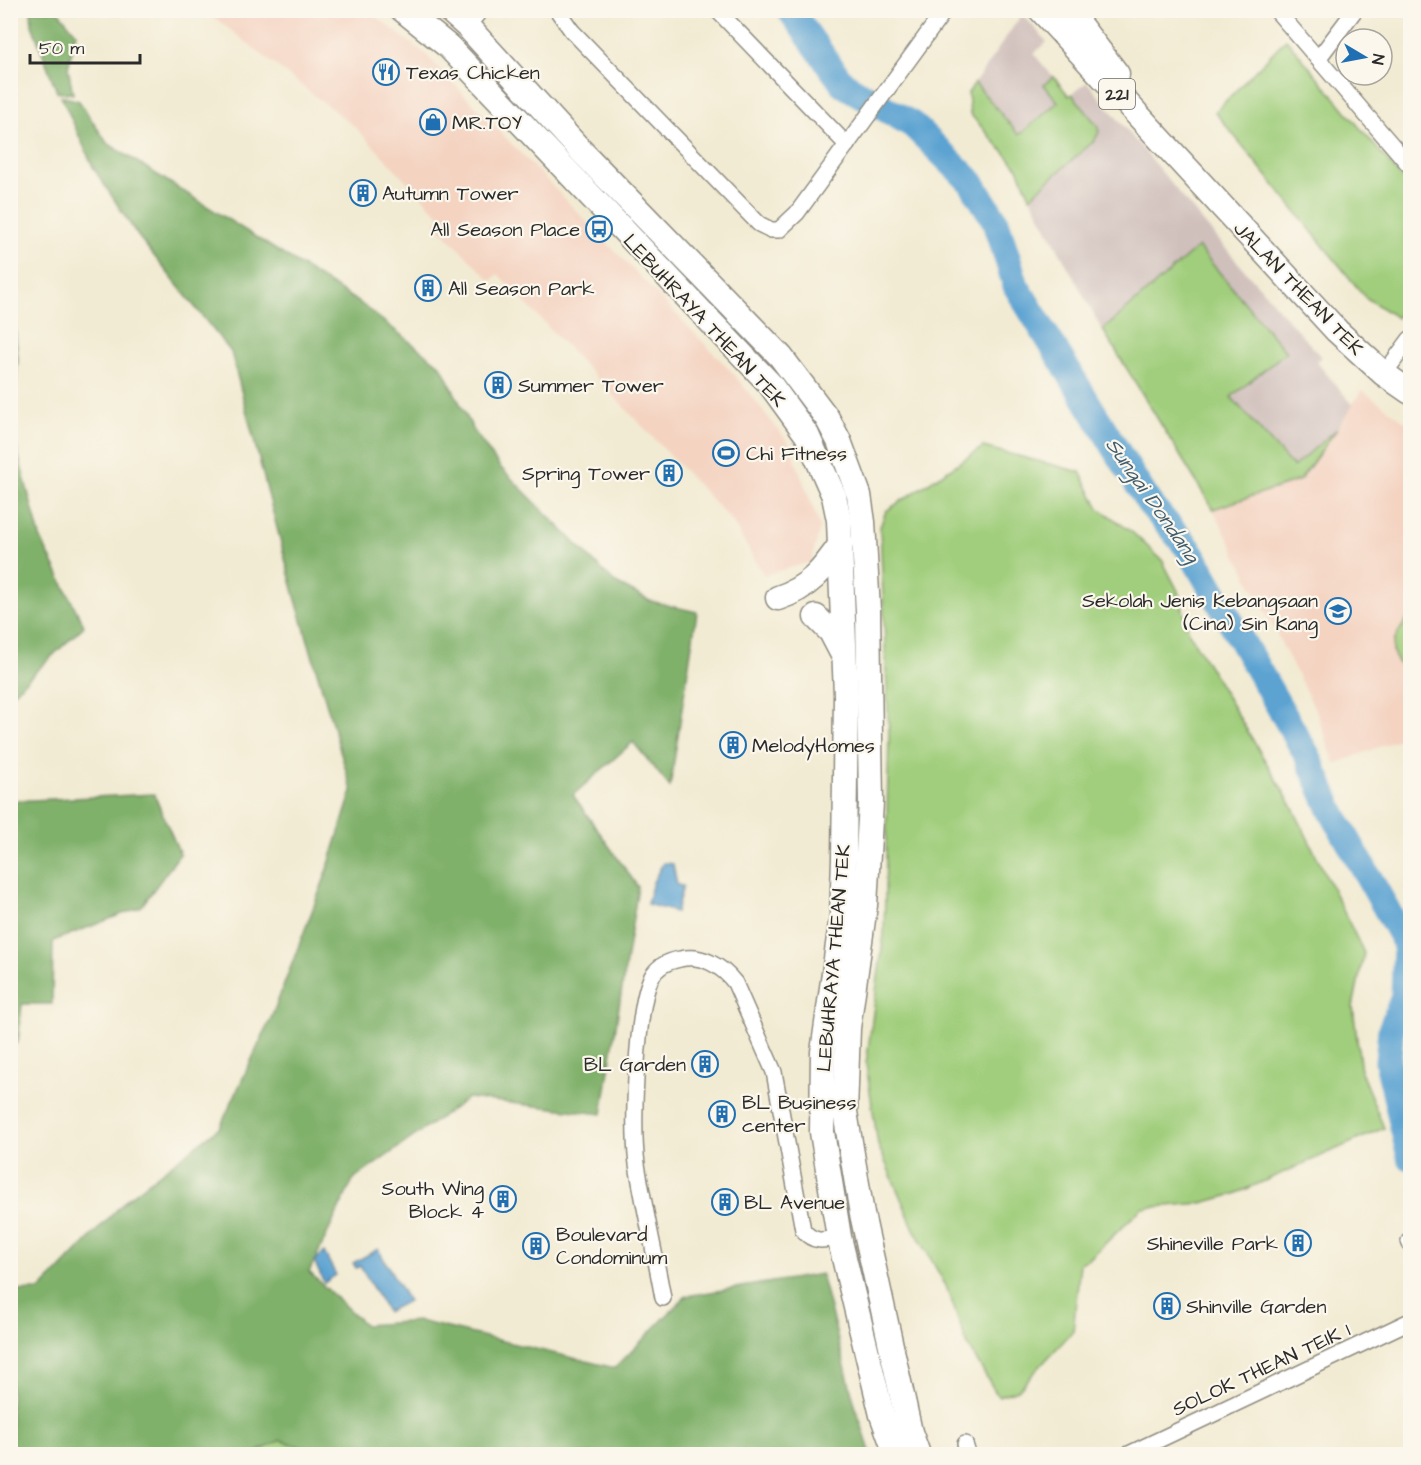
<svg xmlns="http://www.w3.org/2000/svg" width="1421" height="1465" font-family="'Architects Daughter',sans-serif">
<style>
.built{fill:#f4d3c1}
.industrial{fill:#d0c0bc}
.green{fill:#a0ce7b;stroke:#667c53;stroke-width:1.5}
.forest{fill:#80b16b;stroke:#566e4b;stroke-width:1.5}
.water{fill:#5ca3d2;stroke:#44677e;stroke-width:1.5}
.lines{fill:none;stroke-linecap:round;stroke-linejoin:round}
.river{stroke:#5ca3d2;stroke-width:27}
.street-casing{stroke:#8e8b7f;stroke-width:18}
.primary-casing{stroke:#8e8b7f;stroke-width:27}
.street{stroke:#fff;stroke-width:15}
.primary{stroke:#fff;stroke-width:24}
.labels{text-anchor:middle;stroke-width:4.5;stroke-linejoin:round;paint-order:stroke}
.shield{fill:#fbf7ec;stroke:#696865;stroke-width:1.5}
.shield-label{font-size:18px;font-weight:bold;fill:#2b2b2b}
.poi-label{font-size:20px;fill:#2b2b2b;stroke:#fbf7ec;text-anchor:start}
.street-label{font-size:20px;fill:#2b2b2b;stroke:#fbf7ec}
.water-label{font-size:21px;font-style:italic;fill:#3f5b6e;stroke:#fbf7ec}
</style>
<rect width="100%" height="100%" fill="#fbf7ec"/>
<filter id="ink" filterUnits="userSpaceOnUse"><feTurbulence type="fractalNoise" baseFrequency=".0167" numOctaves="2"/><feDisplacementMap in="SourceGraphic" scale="12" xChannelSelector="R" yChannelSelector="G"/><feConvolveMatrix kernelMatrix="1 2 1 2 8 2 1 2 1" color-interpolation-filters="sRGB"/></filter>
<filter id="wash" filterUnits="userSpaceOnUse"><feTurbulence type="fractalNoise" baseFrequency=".008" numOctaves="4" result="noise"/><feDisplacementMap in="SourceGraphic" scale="24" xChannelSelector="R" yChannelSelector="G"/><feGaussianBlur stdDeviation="1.35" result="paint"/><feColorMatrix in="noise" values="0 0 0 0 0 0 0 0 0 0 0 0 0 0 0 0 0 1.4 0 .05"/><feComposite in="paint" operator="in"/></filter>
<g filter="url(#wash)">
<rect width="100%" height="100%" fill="#f2ebd3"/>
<g class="built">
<path d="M206,11H369L424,53L731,371L789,443L820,527L811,562L764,575L732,521L498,274L491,281L435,224L441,217L355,127Z"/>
<path d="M1362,390L1410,425V735L1335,764L1317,713L1213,509L1296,483L1304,477Z"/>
</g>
<path class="industrial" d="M1022,14L1047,42L1034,53L1038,59L1069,96L1087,82L1213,234L1321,357L1316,361L1353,405L1304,477L1296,483L1213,509L1100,326L1030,197L1018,168L996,140L970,114L968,93Z"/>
<g class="green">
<path d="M1286,39L1410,188V297L1397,318L1365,297L1215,112Z"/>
<path d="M1053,76L1069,96L1072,94L1097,125L1099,132L1095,140L1030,197L1018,168L970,114L968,93L975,83L1019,135L1058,102L1044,85Z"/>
<path d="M1198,247L1286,352L1231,397L1293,467L1337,429L1300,480L1213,509L1103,330Z"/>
<path d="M983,447L1080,472L1099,508L1133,533L1162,560L1178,591L1189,633L1291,804L1364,953L1353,1007L1361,1072L1384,1128L1235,1194L1202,1203L1142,1208L1089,1259L1080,1263L1073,1331L1018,1390L998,1396L968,1346L946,1286L914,1229L878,1145L866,1064L884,934L889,735L880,527L886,511Z"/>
<path d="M1410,615V673C1381,652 1394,639 1410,615Z"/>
<path d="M281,1440L310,1450L311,1454H253Z"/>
</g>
<g class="forest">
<path d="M31,11H58L76,33L68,68L73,94L57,92L32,25Z"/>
<path d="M61,96L79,101L107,143L360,303L441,366L474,431L500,467L614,582L650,601L697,612L670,787L633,742L573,795L638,887L602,1114L468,1098L353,1180L309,1272L365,1325L419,1321L615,1368L686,1296L821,1274L855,1405L871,1454H311L310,1450L281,1440L253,1454H11V1291L40,1290L127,1199L220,1127L272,1016L325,877L352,791L294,593L231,352L138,236L94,169Z"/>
<path d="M11,286L18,359L12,432L40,537L84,626L11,695Z"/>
<path d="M154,794L180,854L141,907L53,941L52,1004H22L18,1042L11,1047L12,801Z"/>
</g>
<g class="water">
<path d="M663,863L673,864L677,885L683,886L676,912L647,904L653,882Z"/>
<path d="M378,1249L408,1301L387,1312L360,1266L356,1268L353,1263Z"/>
<path d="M324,1252L336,1275L324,1283L314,1261Z"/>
</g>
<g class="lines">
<path class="river" d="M790,10L843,84L913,125L971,182L996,222L1016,286L1149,503L1189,549L1308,757L1331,810L1406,944L1404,997L1391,1030L1388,1062L1410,1157"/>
</g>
</g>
<g filter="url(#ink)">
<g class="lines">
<defs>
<g id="street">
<path d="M557,10L572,31L759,224L771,230H779L797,213L945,10"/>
<path d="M717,10L847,145"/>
<path d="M1276,10L1410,166"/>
<path d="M467,26L481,10"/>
<path d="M1318,59L1355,10"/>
<path d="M1384,374L1410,339"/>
<path d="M1409,1241L1410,1244"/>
<path d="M663,1298C655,1253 644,1208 637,1164C632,1127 636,1011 651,978C657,966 669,961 680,959C702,954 722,966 735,983L774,1072L803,1230C813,1243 823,1241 839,1237"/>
<path d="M965,1444L968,1454"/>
<path d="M1129,1454L1410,1321"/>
</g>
<g id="primary">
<path d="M403,10L449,47L770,384L807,435L834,496L839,520L846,695L844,859L842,916L823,1052L822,1132L839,1237L882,1415L896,1454"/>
<path d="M449,10L467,26L584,154L781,357L827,418L839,441L859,495L863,522L868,611L871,802L865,905L848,1028L845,1112L862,1214L910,1432L918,1454"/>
<path d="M1041,10L1337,331L1384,374L1410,392"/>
<path d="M1068,10L1117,74"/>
<path d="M778,598C809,588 823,570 841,544"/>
<path d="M816,617L831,632L843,655"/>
</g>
</defs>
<use href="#street" class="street-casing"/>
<use href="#primary" class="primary-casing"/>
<use href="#street" class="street"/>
<use href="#primary" class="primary"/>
</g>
</g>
<defs>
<symbol id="restaurant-ring" viewBox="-11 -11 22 22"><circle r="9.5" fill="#fbf7ec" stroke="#1f6fb2" stroke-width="1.5"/><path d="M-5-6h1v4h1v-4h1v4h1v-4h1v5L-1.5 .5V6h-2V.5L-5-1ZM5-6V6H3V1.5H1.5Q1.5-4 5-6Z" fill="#1f6fb2"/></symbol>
<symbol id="shop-ring" viewBox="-11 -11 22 22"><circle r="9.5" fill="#fbf7ec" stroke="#1f6fb2" stroke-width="1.5"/><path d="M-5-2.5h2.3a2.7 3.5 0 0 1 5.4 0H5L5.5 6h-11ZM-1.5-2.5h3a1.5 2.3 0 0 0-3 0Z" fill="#1f6fb2"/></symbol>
<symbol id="building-ring" viewBox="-11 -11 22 22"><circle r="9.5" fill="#fbf7ec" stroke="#1f6fb2" stroke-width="1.5"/><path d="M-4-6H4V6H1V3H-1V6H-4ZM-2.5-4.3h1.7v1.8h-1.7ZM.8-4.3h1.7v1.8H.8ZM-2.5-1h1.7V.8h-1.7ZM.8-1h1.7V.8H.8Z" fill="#1f6fb2"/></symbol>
<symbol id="bus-ring" viewBox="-11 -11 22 22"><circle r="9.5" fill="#fbf7ec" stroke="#1f6fb2" stroke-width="1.5"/><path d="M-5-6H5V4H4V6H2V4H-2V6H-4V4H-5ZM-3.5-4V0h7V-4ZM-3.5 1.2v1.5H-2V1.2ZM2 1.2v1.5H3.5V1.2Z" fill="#1f6fb2"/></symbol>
<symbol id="stadium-ring" viewBox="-11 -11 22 22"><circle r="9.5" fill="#fbf7ec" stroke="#1f6fb2" stroke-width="1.5"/><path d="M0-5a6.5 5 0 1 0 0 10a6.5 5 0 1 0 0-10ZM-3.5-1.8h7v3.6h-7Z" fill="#1f6fb2"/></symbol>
<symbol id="school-ring" viewBox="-11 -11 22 22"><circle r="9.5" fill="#fbf7ec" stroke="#1f6fb2" stroke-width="1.5"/><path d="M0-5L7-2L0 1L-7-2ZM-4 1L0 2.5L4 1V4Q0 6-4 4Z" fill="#1f6fb2"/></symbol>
</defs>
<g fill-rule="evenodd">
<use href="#restaurant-ring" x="371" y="57" width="30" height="30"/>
<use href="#shop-ring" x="418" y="107" width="30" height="30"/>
<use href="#building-ring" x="348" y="178" width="30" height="30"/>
<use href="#bus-ring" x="584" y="214" width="30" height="30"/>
<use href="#building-ring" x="413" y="273" width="30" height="30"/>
<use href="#building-ring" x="483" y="370" width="30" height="30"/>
<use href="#stadium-ring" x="711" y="438" width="30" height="30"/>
<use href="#building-ring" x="654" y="458" width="30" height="30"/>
<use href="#school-ring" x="1323" y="596" width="30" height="30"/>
<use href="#building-ring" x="718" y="730" width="30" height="30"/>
<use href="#building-ring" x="690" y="1049" width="30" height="30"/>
<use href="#building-ring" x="707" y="1099" width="30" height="30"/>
<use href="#building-ring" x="488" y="1184" width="30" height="30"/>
<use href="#building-ring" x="710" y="1187" width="30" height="30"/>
<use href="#building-ring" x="1283" y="1228" width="30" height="30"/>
<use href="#building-ring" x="521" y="1231" width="30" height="30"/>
<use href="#building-ring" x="1152" y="1291" width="30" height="30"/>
</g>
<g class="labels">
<rect class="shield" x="1099" y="79" width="36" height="30" rx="4.5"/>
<g class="shield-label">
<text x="1117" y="100">221</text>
</g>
<g class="poi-label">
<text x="406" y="79">Texas Chicken</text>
<text x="452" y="129">MR.TOY</text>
<text x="382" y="200">Autumn Tower</text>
<text x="580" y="236" text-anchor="end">All Season Place</text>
<text x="448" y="295">All Season Park</text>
<text x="518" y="392">Summer Tower</text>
<text x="746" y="460">Chi Fitness</text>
<text x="650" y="480" text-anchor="end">Spring Tower</text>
<text x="1318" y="607" text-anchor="end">Sekolah Jenis Kebangsaan<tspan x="1318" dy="23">(Cina) Sin Kang</tspan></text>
<text x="752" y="752">MelodyHomes</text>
<text x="686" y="1071" text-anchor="end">BL Garden</text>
<text x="742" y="1109">BL Business<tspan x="742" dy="23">center</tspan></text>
<text x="484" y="1195" text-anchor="end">South Wing<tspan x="484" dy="23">Block 4</tspan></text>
<text x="744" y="1209">BL Avenue</text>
<text x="556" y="1241">Boulevard<tspan x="556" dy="23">Condominum</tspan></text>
<text x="1278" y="1250" text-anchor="end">Shineville Park</text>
<text x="1186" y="1313">Shinville Garden</text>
</g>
<g class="street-label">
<text transform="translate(1299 288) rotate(46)" y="7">JALAN THEAN TEK</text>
<text transform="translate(705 320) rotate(47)" y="7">LEBUHRAYA THEAN TEK</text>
<text transform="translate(833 958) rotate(-85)" y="7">LEBUHRAYA THEAN TEK</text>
<text transform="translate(1261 1369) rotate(-25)" y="7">SOLOK THEAN TEIK 1</text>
</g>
<g class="water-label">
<text transform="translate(1153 500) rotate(55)" y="7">Sungai Dondang</text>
</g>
</g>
<rect width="1421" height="1465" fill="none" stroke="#fbf7ec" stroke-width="36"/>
<g transform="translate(1364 57) rotate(100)"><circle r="28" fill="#fbf7ec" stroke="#a8a59f" stroke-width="1.5"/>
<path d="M0-4.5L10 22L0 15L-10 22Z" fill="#1f6fb2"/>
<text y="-9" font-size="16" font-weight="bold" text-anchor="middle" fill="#2b2b2b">N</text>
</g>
<path d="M30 54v9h110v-9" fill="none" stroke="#2b2b2b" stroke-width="3"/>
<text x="39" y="54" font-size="18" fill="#2b2b2b" stroke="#fbf7ec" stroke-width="4.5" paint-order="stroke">50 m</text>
</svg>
